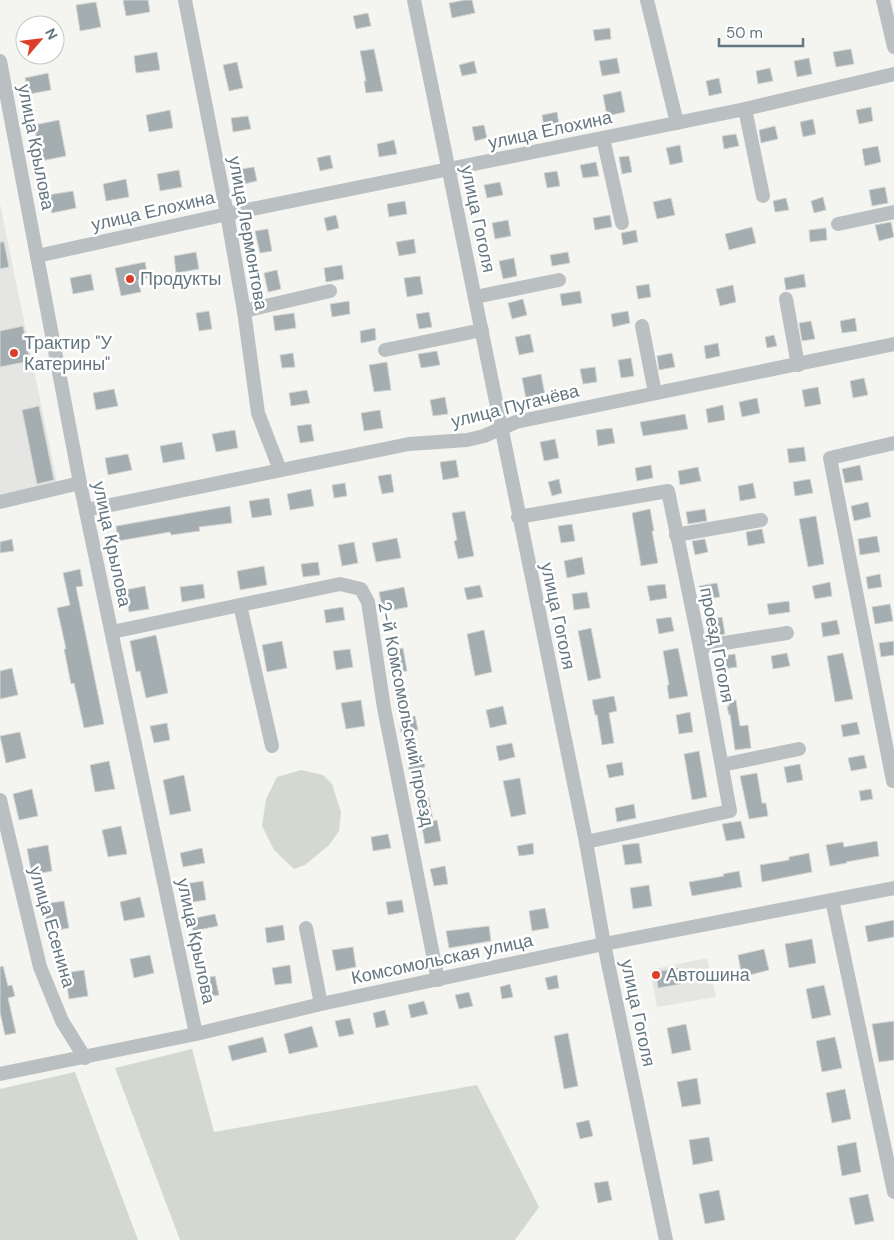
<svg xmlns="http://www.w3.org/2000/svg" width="894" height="1240" font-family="'DM Sans',sans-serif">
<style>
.built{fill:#e5e5e4}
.green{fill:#d4d9d0}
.building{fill:#a4aeb1;stroke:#d5d5d3}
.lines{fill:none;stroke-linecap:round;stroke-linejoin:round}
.minor{stroke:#bac0c2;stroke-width:14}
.poi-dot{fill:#dc3e29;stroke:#fff;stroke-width:2}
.labels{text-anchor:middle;stroke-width:5;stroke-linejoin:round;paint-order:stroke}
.street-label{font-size:18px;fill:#647780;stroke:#fff}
.poi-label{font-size:18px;fill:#647780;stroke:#fff;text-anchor:start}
</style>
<rect width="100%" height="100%" fill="#f4f4f0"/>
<g class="built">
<path d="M0,204L57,482L0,496Z"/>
<path d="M707,958L716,997L657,1007L650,970Z"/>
</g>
<g class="green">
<path d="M301,770L323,775L332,784L341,812L339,831L329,845L305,865L294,869L274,850L262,826L266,799L277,777Z"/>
<path d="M192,1049L214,1132L477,1085L539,1207L515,1240H180L115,1068Z"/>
<path d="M75,1072L138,1240H0V1089Z"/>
</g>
<g class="building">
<path d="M123,0H148L150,12L126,16Z"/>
<path d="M465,0H472L475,13L452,18L449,3Z"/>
<path d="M96,2L101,27L80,31L76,5Z"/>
<path d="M368,13L371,26L356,29L353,16Z"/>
<path d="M610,28L611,39L595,41L593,30Z"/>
<path d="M374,49L383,91L366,93L364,81H366L360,51Z"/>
<path d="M851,49L854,64L836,67L833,52Z"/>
<path d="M157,52L160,70L136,73L134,56Z"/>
<path d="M617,58L620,73L602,76L599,61Z"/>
<path d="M809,58L812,74L797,77L794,61Z"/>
<path d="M474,61L477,73L462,76L459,65Z"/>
<path d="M237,62L243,88L229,91L223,65Z"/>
<path d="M770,68L773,81L758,84L756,71Z"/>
<path d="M48,73L51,90L29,94L25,78Z"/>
<path d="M719,78L722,93L709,96L706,81Z"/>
<path d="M621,91L625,112L607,116L603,95Z"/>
<path d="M871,107L873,121L859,124L856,110Z"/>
<path d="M170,110L173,128L149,132L146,115Z"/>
<path d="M557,112L559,124L544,127L542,115Z"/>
<path d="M248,116L251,129L233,132L231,118Z"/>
<path d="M813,119L816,134L803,137L800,122Z"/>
<path d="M59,120L66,156L41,161L34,125Z"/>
<path d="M484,125L487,138L475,141L472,127Z"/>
<path d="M775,126L778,139L761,143L759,130Z"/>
<path d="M736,134L739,146L724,149L722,136Z"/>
<path d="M394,140L397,154L379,157L377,144Z"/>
<path d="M680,145L683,162L670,165L666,148Z"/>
<path d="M878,146L881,162L865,166L862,149Z"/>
<path d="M330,155L333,168L320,171L317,158Z"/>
<path d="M629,156L632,172L622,174L619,157Z"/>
<path d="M596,162L599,176L583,178L580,165Z"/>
<path d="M254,167L257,181L244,184L241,169Z"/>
<path d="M179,170L182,187L160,191L157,174Z"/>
<path d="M557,171L560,186L547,188L544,173Z"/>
<path d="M126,179L129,197L106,201L103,184Z"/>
<path d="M500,182L503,195L487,198L484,185Z"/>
<path d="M885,187L888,203L872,206L869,190Z"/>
<path d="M73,191L76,208L52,213L48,195Z"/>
<path d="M823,197L826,210L814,213L811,201Z"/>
<path d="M671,198L675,215L657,219L653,202Z"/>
<path d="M786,198L789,210L775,212L773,201Z"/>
<path d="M405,201L407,214L389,217L387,204Z"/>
<path d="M336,215L339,228L327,231L324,218Z"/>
<path d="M610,215L612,227L595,230L593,218Z"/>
<path d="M508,220L511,236L495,239L492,223Z"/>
<path d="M891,222L894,237L879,241L875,225Z"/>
<path d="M752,227L756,243L729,250L725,234Z"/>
<path d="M826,228L827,240L810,242L809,230Z"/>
<path d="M268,229L272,251L260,253L255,231Z"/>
<path d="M636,230L638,242L623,245L621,233Z"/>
<path d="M414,239L416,253L399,256L396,242Z"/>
<path d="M0,242H4L9,267L0,269Z"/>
<path d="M196,252L199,269L176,273L174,256Z"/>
<path d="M568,252L570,263L552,266L550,255Z"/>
<path d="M514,258L517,276L503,279L499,261Z"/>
<path d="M145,262L148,278L138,280L141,292L121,296L115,268Z"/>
<path d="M342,265L344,279L326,282L324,268Z"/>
<path d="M277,270L281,289L268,292L264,273Z"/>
<path d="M91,274L94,290L73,294L70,278Z"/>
<path d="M804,274L806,287L786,290L784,278Z"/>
<path d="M420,276L423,294L407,297L404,278Z"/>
<path d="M649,284L651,297L638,299L636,286Z"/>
<path d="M733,285L736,302L720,306L716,289Z"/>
<path d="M580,291L582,303L562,306L560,294Z"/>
<path d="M523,299L527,315L512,319L508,303Z"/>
<path d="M349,301L350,314L332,317L330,304Z"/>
<path d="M209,311L212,329L199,331L196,313Z"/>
<path d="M628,311L630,323L613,327L611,314Z"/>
<path d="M429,312L432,327L419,329L416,314Z"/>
<path d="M294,313L296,328L275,331L273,316Z"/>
<path d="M855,318L857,331L842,333L840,321Z"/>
<path d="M811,321L815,339L802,341L799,323Z"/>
<path d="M23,326L30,361L0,367V331Z"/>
<path d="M375,328L376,340L361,343L360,331Z"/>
<path d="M530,334L534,352L519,355L515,337Z"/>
<path d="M774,335L777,346L767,348L765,337Z"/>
<path d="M718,343L720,356L706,359L704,346Z"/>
<path d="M437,351L440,365L421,368L418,354Z"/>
<path d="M293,353L295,367L282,368L280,355Z"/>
<path d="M672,353L675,367L659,370L657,356Z"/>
<path d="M631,358L634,376L621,378L618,360Z"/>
<path d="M387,362L391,390L374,392L369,365Z"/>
<path d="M595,367L597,382L583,384L580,369Z"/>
<path d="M541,374L545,395L526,399L522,378Z"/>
<path d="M864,378L868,395L853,398L850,381Z"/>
<path d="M818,387L821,404L805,407L802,390Z"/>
<path d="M114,389L118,406L96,410L93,393Z"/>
<path d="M307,390L310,403L291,406L289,393Z"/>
<path d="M445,397L448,414L433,416L430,400Z"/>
<path d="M757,398L760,413L742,417L739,402Z"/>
<path d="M723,405L725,420L708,423L706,409Z"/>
<path d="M39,406L54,480L37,484L22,410Z"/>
<path d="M380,410L383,428L364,431L361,413Z"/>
<path d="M685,414L688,429L643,436L640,422Z"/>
<path d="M311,424L314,441L300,443L297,426Z"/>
<path d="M612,428L615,443L598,446L596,430Z"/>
<path d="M235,430L238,448L216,452L212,434Z"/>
<path d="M555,439L559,458L544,461L540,442Z"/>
<path d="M182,442L185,459L163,463L160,446Z"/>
<path d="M804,447L806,461L789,463L787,449Z"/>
<path d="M128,454L132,470L108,475L105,458Z"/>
<path d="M456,460L459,477L443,480L440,462Z"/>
<path d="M651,465L653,478L637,481L635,468Z"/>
<path d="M860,465L863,480L845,483L842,469Z"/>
<path d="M698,467L701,481L680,485L678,471Z"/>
<path d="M391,474L394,492L382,494L378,476Z"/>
<path d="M559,479L562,493L552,496L548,482Z"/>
<path d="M810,479L813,493L795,496L793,482Z"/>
<path d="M345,483L347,496L334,498L332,485Z"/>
<path d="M753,483L756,498L740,501L738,486Z"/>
<path d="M311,489L314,506L290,510L287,494Z"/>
<path d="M269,498L272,515L252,518L249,501Z"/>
<path d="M868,502L871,517L854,521L851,506Z"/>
<path d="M230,506L232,523L199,527L200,531L171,535L170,532L118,541L116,526Z"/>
<path d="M650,509L654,531H652L658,563L641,566L632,513Z"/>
<path d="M705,509L707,521L688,524L686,512Z"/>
<path d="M465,511L474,556L458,559L454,541L457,540L452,513Z"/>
<path d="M816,516L824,564L808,567L799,519Z"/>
<path d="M572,524L575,541L561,543L558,526Z"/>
<path d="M762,529L765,543L748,546L746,532Z"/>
<path d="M877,536L880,552L860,555L858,539Z"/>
<path d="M397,538L401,558L376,562L372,543Z"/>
<path d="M12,539L14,551L0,553V542Z"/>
<path d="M705,539L708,552L695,555L692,541Z"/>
<path d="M354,542L358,563L342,566L338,545Z"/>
<path d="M582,557L585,574L567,578L564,561Z"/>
<path d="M318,562L320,575L303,577L301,564Z"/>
<path d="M264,566L267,585L240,590L237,571Z"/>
<path d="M80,569L83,586L76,587L104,724L84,728L74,683L71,684L64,649H66L57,608L70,605L63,573Z"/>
<path d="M880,574L882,587L868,589L866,577Z"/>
<path d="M830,582L832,596L815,599L812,586Z"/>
<path d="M717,583L720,597L702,600L699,586Z"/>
<path d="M203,584L205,598L182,602L180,587Z"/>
<path d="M665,584L667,598L650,601L647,586Z"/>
<path d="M480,585L483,597L467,600L464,588Z"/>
<path d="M145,586L149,609L129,612L125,590Z"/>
<path d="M404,587L408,607L383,612L379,592Z"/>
<path d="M587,592L590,608L574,610L572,594Z"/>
<path d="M789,601L790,612L769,615L767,604Z"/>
<path d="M890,604L893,621L875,624L872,607Z"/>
<path d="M343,607L345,620L326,623L324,610Z"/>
<path d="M671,617L674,631L659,634L656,619Z"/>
<path d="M722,617L725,634L710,637L707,620Z"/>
<path d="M837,620L840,634L823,637L821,623Z"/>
<path d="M591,628L601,678L588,681L578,631Z"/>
<path d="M484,630L492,672L475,676L467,634Z"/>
<path d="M156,635L168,693L146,698L140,671L136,672L130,641Z"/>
<path d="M282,641L287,668L267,672L262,645Z"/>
<path d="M894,641V655L881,657L879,643Z"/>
<path d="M403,648L407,671L390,674L386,651Z"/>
<path d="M678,648L688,696L669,699L667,685H669L663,651Z"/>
<path d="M350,649L353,667L336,670L333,651Z"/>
<path d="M787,653L790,666L773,669L771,656Z"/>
<path d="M843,653L853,699L835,702L827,656Z"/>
<path d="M735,654L737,667L717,670L715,657Z"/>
<path d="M12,668L18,695L0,699V671Z"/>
<path d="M614,696L617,711L609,713L614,743L602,745L597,715H595L592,700Z"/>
<path d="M361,700L365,726L346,729L341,703Z"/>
<path d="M736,700L740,726L748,725L751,748L735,750L730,714L729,715L727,706H729V701Z"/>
<path d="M503,706L507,724L490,728L486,710Z"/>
<path d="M690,712L693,732L679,734L676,715Z"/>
<path d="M415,716L418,730L401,733L399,719Z"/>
<path d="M857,722L860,734L843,737L841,725Z"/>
<path d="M167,723L170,740L154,743L150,726Z"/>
<path d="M20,732L26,758L6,763L0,736Z"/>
<path d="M512,743L515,757L499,761L496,746Z"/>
<path d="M699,751L707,797L692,800L684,754Z"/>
<path d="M423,753L425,767L409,770L407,756Z"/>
<path d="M864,755L867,768L851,771L848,758Z"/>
<path d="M109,761L115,789L95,792L90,765Z"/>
<path d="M622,762L624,775L609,778L606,765Z"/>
<path d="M800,764L803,780L787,783L784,767Z"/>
<path d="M757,773L762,803H766L768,816L749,819L740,776Z"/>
<path d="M184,775L191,811L170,815L163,780Z"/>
<path d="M520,778L526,814L511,817L503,781Z"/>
<path d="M32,789L38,816L19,820L13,794Z"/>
<path d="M871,789L873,799L861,801L859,791Z"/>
<path d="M429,798L433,821L437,820L441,841L425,844L417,800Z"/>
<path d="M634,804L636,818L617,822L615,808Z"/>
<path d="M741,821L745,838L726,841L722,824Z"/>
<path d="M121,826L127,854L108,857L102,830Z"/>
<path d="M388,834L391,848L373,851L371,837Z"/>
<path d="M877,841L879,856L846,862L847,863L830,866L826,845L843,842L844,847Z"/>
<path d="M533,843L534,854L519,856L517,846Z"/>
<path d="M639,843L642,863L625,865L622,845Z"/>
<path d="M48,845L52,871L32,875L27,849Z"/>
<path d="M202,848L205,863L183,867L180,853Z"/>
<path d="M809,853L812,872L762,882L760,865L789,860V857Z"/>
<path d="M445,866L448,884L434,886L430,869Z"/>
<path d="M739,871L742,887L692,896L689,882L724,876L723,874Z"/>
<path d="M203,881L206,900L187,903L184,884Z"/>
<path d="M649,885L652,906L633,909L630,888Z"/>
<path d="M140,897L145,917L124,921L120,902Z"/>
<path d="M402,900L404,912L388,915L386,902Z"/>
<path d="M64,901L69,928L48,932L43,904Z"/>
<path d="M545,908L549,928L532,931L529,911Z"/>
<path d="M215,914L218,926L193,931L190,919Z"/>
<path d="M894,920V937L868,942L865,926Z"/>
<path d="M283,925L285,940L267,943L265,928Z"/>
<path d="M489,926L491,941L449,948L446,931Z"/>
<path d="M812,939L816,963L789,968L785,944Z"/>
<path d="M353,947L356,967L336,971L332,950Z"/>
<path d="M764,949L769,970L742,977L738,955Z"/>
<path d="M150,955L154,973L134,978L130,959Z"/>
<path d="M290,965L292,983L275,985L272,968Z"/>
<path d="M3,966L8,986L12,985L15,996L8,998L16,1033L5,1035L0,1012V967Z"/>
<path d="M678,968L681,984L658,988L656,972Z"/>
<path d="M84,970L88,996L69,999L65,973Z"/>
<path d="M557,975L559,988L548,990L545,978Z"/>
<path d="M215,976L219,995L208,997L205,978Z"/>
<path d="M510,984L513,997L502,999L500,987Z"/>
<path d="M824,985L831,1015L812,1019L806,989Z"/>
<path d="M469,992L473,1006L459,1009L455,995Z"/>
<path d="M424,1001L428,1014L411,1018L408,1005Z"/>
<path d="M385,1010L389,1025L376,1028L373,1013Z"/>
<path d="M350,1018L354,1034L339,1037L335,1021Z"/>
<path d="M894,1021V1060L879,1062L872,1024Z"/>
<path d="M686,1024L691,1050L672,1054L667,1028Z"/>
<path d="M312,1026L318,1047L289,1054L284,1034Z"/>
<path d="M568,1033L578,1086L564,1089L554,1036Z"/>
<path d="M263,1037L267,1052L232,1061L228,1046Z"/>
<path d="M835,1037L842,1068L822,1072L816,1041Z"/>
<path d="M697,1078L701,1104L682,1107L677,1082Z"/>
<path d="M845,1089L851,1119L832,1123L826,1093Z"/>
<path d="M589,1120L593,1136L580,1139L576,1123Z"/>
<path d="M709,1137L713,1161L693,1165L689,1140Z"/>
<path d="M856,1142L861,1172L842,1176L837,1146Z"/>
<path d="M608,1181L612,1200L598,1203L594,1183Z"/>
<path d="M719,1190L725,1220L705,1224L699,1194Z"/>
<path d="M868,1194L874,1221L855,1225L849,1198Z"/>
</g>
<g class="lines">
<g class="minor">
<path d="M185,0L227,214L244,311L258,413L280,470"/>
<path d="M414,0L586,842L604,944L666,1240"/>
<path d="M647,0L677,123"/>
<path d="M883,0L894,47"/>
<path d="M0,61L80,483L196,1034"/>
<path d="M745,109L763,196"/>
<path d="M603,138L622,223"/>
<path d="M838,224L894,212"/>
<path d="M37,256L227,214L745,109L894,74"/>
<path d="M475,297L559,280"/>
<path d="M786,299L798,365"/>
<path d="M244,311L330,291"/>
<path d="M642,326L655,393"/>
<path d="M385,350L482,330"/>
<path d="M894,443L830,458L893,781H894"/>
<path d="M0,502L80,483"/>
<path d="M86,510L409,444L467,440L484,436L516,422L894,344"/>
<path d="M518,517L668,491L700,647L730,811L586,842"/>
<path d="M676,535L761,520"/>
<path d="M240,605L272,746"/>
<path d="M112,632L340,584L361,589L368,602L384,708L438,980"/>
<path d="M700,647L787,633"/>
<path d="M722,765L799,749"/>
<path d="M0,800L40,967L62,1021L85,1058"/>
<path d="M832,900L894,1192"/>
<path d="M306,928L321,1004"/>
<path d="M0,1074L196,1034L321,1004L604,944L894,888"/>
</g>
</g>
<g class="poi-dot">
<circle cx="130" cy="279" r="5"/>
<circle cx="14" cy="353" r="5"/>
<circle cx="656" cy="975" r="5"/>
</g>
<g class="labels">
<g class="street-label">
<text transform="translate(550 130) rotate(-12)" y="6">улица Елохина</text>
<text transform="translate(36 147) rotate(79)" y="6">улица Крылова</text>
<text transform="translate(153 211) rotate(-13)" y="6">улица Елохина</text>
<text transform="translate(478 219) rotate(78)" y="6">улица Гоголя</text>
<text transform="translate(248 233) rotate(80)" y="6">улица Лермонтова</text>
<text transform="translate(515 406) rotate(-14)" y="6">улица Пугачёва</text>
<text transform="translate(112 544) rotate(78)" y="6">улица Крылова</text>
<text transform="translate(558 616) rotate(78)" y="6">улица Гоголя</text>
<text transform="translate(717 645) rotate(79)" y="6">проезд Гоголя</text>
<text transform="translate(406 714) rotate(79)" y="6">2-й Комсомольский проезд</text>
<text transform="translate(52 927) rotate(74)" y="6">улица Есенина</text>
<text transform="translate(196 941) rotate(78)" y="6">улица Крылова</text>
<text transform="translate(442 959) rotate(-12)" y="6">Комсомольская улица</text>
<text transform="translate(638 1013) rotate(78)" y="6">улица Гоголя</text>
</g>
<g class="poi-label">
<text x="140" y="285">Продукты</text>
<text x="24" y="349">Трактир "У<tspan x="24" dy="21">Катерины"</tspan></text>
<text x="666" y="981">Автошина</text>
</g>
</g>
<g transform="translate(40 40) rotate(62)"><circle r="24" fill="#ffffff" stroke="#c1c9cc"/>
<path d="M0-4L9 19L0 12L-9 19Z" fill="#dc3e29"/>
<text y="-8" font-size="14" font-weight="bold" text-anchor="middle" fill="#647780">N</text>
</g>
<path d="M719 38v8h84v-8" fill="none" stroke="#647780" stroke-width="2.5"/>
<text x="726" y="38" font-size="15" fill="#647780" stroke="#ffffff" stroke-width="4" paint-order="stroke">50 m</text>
</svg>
